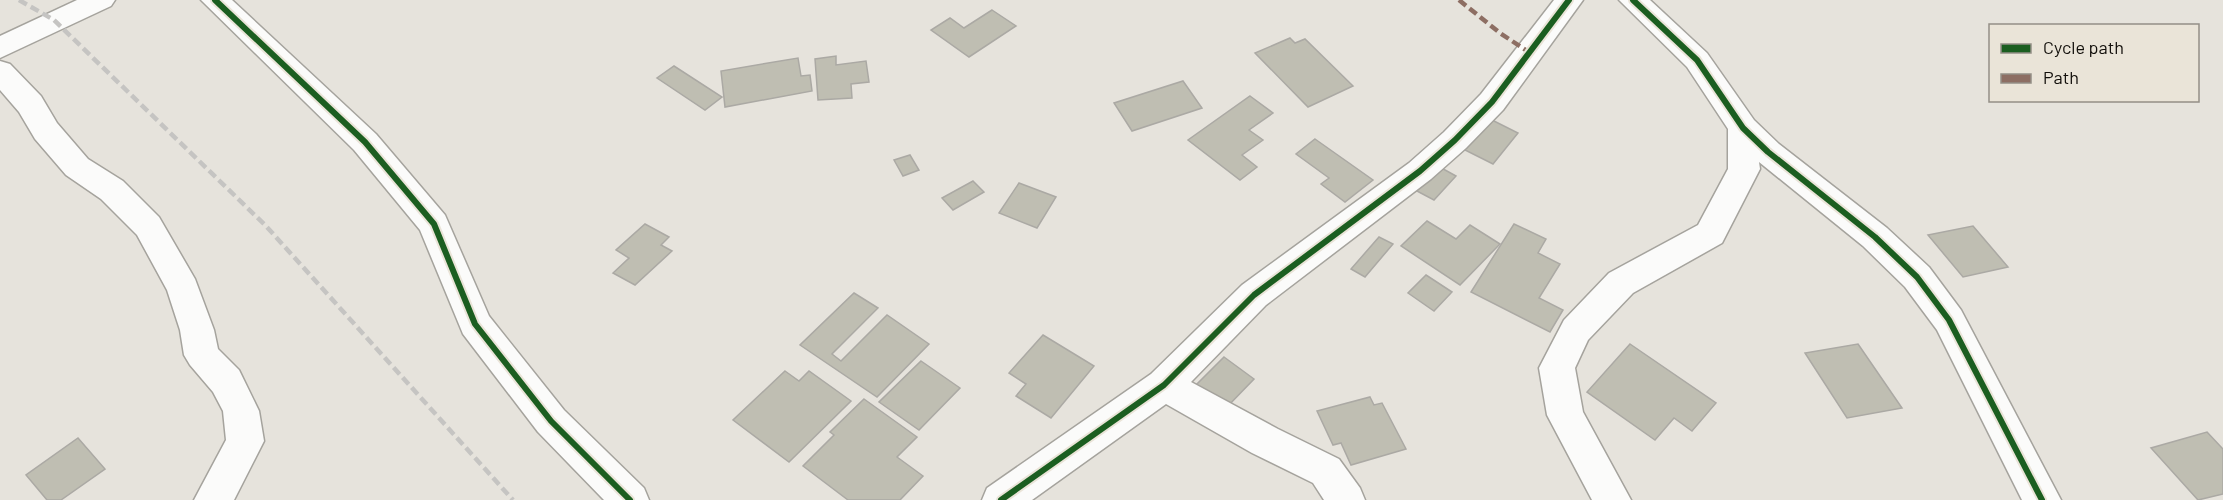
<svg xmlns="http://www.w3.org/2000/svg" width="2223" height="500" font-family="Barlow,sans-serif">
<style>
.building{fill:#bfbeb2;stroke:#aba9a4;stroke-width:1.5}
.lines{fill:none;stroke-linecap:round;stroke-linejoin:round}
.minor-casing{stroke:#a5a39d;stroke-width:3}
.minor{fill:#fbfbfa;fill-rule:evenodd}
.rail{stroke:#c5c4c2;stroke-width:4.5;stroke-dasharray:9 4.5;stroke-linecap:butt}
.quiet{stroke:#8d6e63;stroke-width:4.5;stroke-dasharray:9 4.5;stroke-linecap:butt}
.cycleway-casing{stroke:#eae4d8;stroke-width:10}
.cycleway{stroke:#1b5e20;stroke-width:6}
</style>
<rect width="100%" height="100%" fill="#e6e3dc"/>
<g class="building">
<path d="M992,10L1016,26L969,57L931,30L950,18L964,28Z"/>
<path d="M1290,38L1295,43L1305,39L1353,86L1308,107L1255,53Z"/>
<path d="M836,56V65L866,61L869,82L851,84L852,98L818,100L815,59Z"/>
<path d="M798,58L801,76L810,75L812,91L725,107L721,71Z"/>
<path d="M674,66L722,97L705,110L657,78Z"/>
<path d="M1183,81L1202,108L1132,131L1114,103Z"/>
<path d="M1250,96L1273,113L1249,130L1263,140L1242,155L1257,167L1240,180L1188,140Z"/>
<path d="M1488,118L1518,133L1493,164L1463,149Z"/>
<path d="M1315,139L1373,180L1345,202L1321,184L1329,178L1296,154Z"/>
<path d="M910,155L919,170L903,176L894,160Z"/>
<path d="M1436,165L1456,176L1434,200L1415,190Z"/>
<path d="M973,181L984,192L953,210L942,198Z"/>
<path d="M1019,183L1056,197L1037,228L999,213Z"/>
<path d="M1427,221L1456,239L1470,225L1500,244L1460,285L1401,246Z"/>
<path d="M645,224L669,237L661,245L672,251L635,285L613,273L629,258L616,250Z"/>
<path d="M1514,224L1546,239L1538,253L1560,264L1539,298L1563,310L1550,332L1471,292Z"/>
<path d="M1973,226L2008,267L1963,277L1928,235Z"/>
<path d="M1379,237L1393,244L1365,277L1351,269Z"/>
<path d="M1426,275L1452,292L1434,311L1408,293Z"/>
<path d="M854,293L878,308L832,354L841,361L887,315L929,344L877,397L800,345Z"/>
<path d="M1043,335L1094,366L1051,418L1016,396L1026,384L1009,373Z"/>
<path d="M1630,344L1716,403L1692,431L1674,418L1655,440L1587,392Z"/>
<path d="M1858,344L1902,408L1847,418L1805,353Z"/>
<path d="M1224,357L1254,379L1225,409L1195,386Z"/>
<path d="M921,361L960,388L919,430L879,402Z"/>
<path d="M785,371L799,381L809,371L851,401L789,462L733,420Z"/>
<path d="M1370,397L1374,405L1382,403L1406,449L1351,465L1341,443L1333,445L1317,411Z"/>
<path d="M864,399L917,437L897,457L923,476L900,500H848L803,466L834,435L830,432Z"/>
<path d="M2207,432L2223,449V494L2198,500L2151,448Z"/>
<path d="M78,438L105,469L61,500H47L26,475Z"/>
</g>
<g class="lines">
<defs>
<g id="minor">
<path d="M77,0H115L111,6L0,58V36Z"/>
<path d="M201,0H232L376,134L445,215L489,316L564,410L644,488L649,500H604L538,432L463,334L420,230L354,150Z"/>
<path d="M1554,0H1583L1503,110L1466,148L1431,179L1266,305L1191,382L1278,429L1339,459L1360,488L1365,500H1324L1313,483L1252,453L1166,404L1032,500H982L987,488L1151,374L1242,285L1409,163L1444,132L1481,94Z"/>
<path d="M1619,0H1650L1707,53L1754,120L1779,144L1887,228L1929,267L1961,310L2061,500H2022L1937,330L1905,287L1863,246L1759,162L1760,169L1722,243L1633,293L1588,340L1575,368L1583,412L1631,500H1592L1547,415L1539,368L1564,320L1609,273L1698,225L1728,169V129L1687,67Z"/>
<path d="M0,61L10,64L41,96L57,123L88,159L123,181L159,217L195,279L214,330L218,349L239,370L259,411L264,441L234,500H194L226,440L223,411L213,392L190,365L184,355L180,330L167,290L137,235L101,199L66,175L35,139L19,112L0,90Z"/>
</g>
</defs>
<use href="#minor" class="minor-casing"/>
<use href="#minor" class="minor"/>
<path class="rail" d="M19,0L54,20L266,226L513,500"/>
<path class="quiet" d="M1459,0L1500,33L1530,53"/>
<defs>
<g id="cycleway">
<path d="M215,0L365,142L434,224L475,324L551,421L630,500"/>
<path d="M1633,0L1697,60L1743,128L1768,152L1875,237L1917,277L1949,320L2042,500"/>
<path d="M1001,500L1164,385L1254,295L1420,171L1455,140L1492,102L1569,0"/>
</g>
</defs>
<use href="#cycleway" class="cycleway-casing"/>
<use href="#cycleway" class="cycleway"/>
</g>
<rect x="1989" y="24" width="210" height="78" fill="#eae4d8" stroke="#948f86" stroke-width="1.5"/>
<rect x="2001" y="44" width="30" height="9" fill="#1b5e20" stroke="#948f86" stroke-width="1.5"/>
<text x="2043" y="54" font-size="18" fill="#120f0b">Cycle path</text>
<rect x="2001" y="74" width="30" height="9" fill="#8d6e63" stroke="#948f86" stroke-width="1.5"/>
<text x="2043" y="84" font-size="18" fill="#120f0b">Path</text>
</svg>
